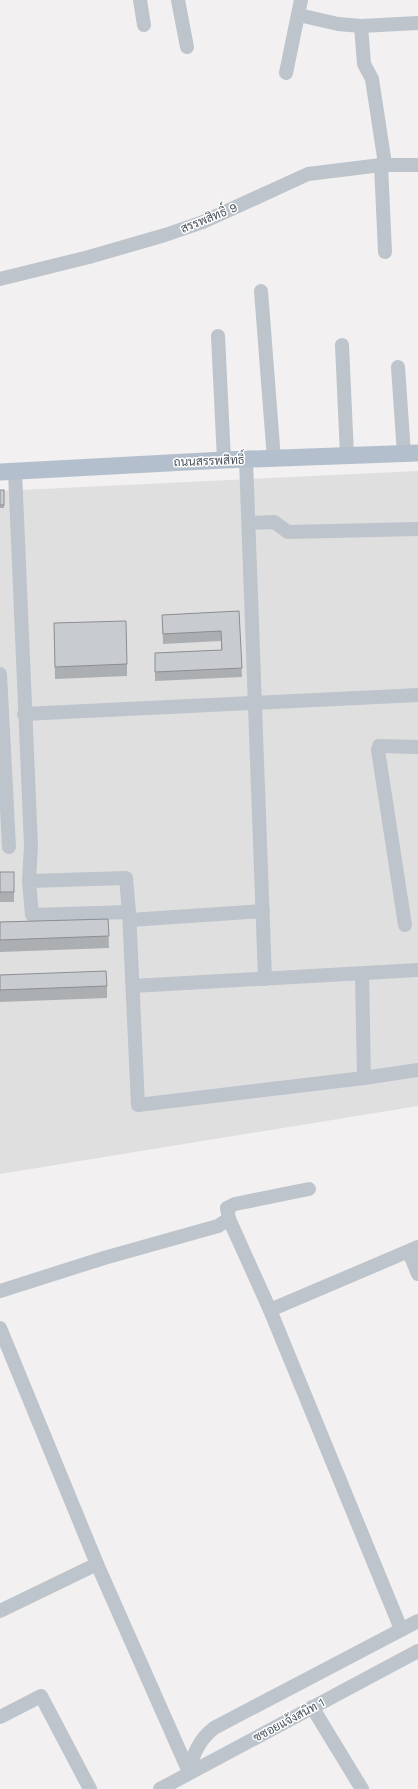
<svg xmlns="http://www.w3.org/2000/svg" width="418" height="1789" font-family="'Work Sans',Sarabun,sans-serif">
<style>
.education{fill:#e0dfe0}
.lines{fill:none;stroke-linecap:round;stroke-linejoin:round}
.minor{stroke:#bec4cb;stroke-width:14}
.major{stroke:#b3bfcc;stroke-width:17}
.wall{fill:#acafb2}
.building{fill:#c8cbcf;stroke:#8c8e91}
.labels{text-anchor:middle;stroke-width:3;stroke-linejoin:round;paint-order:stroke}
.street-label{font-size:12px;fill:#4a535c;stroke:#fff}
</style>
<rect width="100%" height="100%" fill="#f2f0f0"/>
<path class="education" d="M418,471V1106L0,1174V491Z"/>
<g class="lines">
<g class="minor">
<path d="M140,0L144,25"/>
<path d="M178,0L187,47"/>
<path d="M299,15L338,24L361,26L418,23"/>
<path d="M361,26L364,64L372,79L385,164"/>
<path d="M286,73L301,0"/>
<path d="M381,165L385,252"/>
<path d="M0,279L89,257L165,235L203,222L308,174L381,165H418"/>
<path d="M261,291L274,459"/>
<path d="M218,336L224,460"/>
<path d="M342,345L347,455"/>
<path d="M398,367L404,454"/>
<path d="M246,460L265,979"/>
<path d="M15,471L31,846L29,881L32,915L129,912L126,878L29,881"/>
<path d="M249,523L274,522L288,532L418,529"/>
<path d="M0,674L9,847"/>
<path d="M24,714L418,695"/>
<path d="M129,912L138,1105L364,1078L362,974"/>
<path d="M130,920L263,911"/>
<path d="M405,925L378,750L379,746L418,747"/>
<path d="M133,986L418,970"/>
<path d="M364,1078L418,1070"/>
<path d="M229,1219L270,1310L401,1629"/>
<path d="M409,1252L418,1274"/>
<path d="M0,1291L104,1258L218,1226L229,1219L227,1208L235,1204L309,1189"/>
<path d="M270,1310L418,1247"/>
<path d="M0,1328L97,1564L189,1772"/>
<path d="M0,1611L97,1564"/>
<path d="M312,1707L362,1789"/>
<path d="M0,1717L41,1696L90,1789"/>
<path d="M189,1772C193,1754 199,1740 214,1728L418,1621"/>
<path d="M160,1789L418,1651"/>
</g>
<path class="major" d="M0,472L224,460L418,453"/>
</g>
<g class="wall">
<rect x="0" y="490" width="4" height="18"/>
<path d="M239,611L242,677L155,681V653L221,650V641L163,644L162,615Z"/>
<path d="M54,623L127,664V676L55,679Z"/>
<rect x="0" y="872" width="14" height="30"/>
<path d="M108,919L109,948L0,952V922Z"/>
<path d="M0,975L107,986V998L0,1002Z"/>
</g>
<g class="building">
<rect x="0" y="490" width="4" height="15"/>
<path d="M239,611L242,668L155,672V653L222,650L221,631L163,634L162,615Z"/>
<path d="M126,621L127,664L55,667L54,623Z"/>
<rect x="0" y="872" width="14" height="20"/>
<path d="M108,919L109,936L0,940V922Z"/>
<path d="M106,971L107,986L0,990V975Z"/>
</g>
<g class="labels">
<g class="street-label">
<text transform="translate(209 218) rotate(-22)" y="4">สรรพสิทธิ์ 9</text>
<text transform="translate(209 461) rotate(-2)" y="4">ถนนสรรพสิทธิ์</text>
<text transform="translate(289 1720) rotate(-28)" y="4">ซซอยแจ้งสนิท 1</text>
</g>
</g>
</svg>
